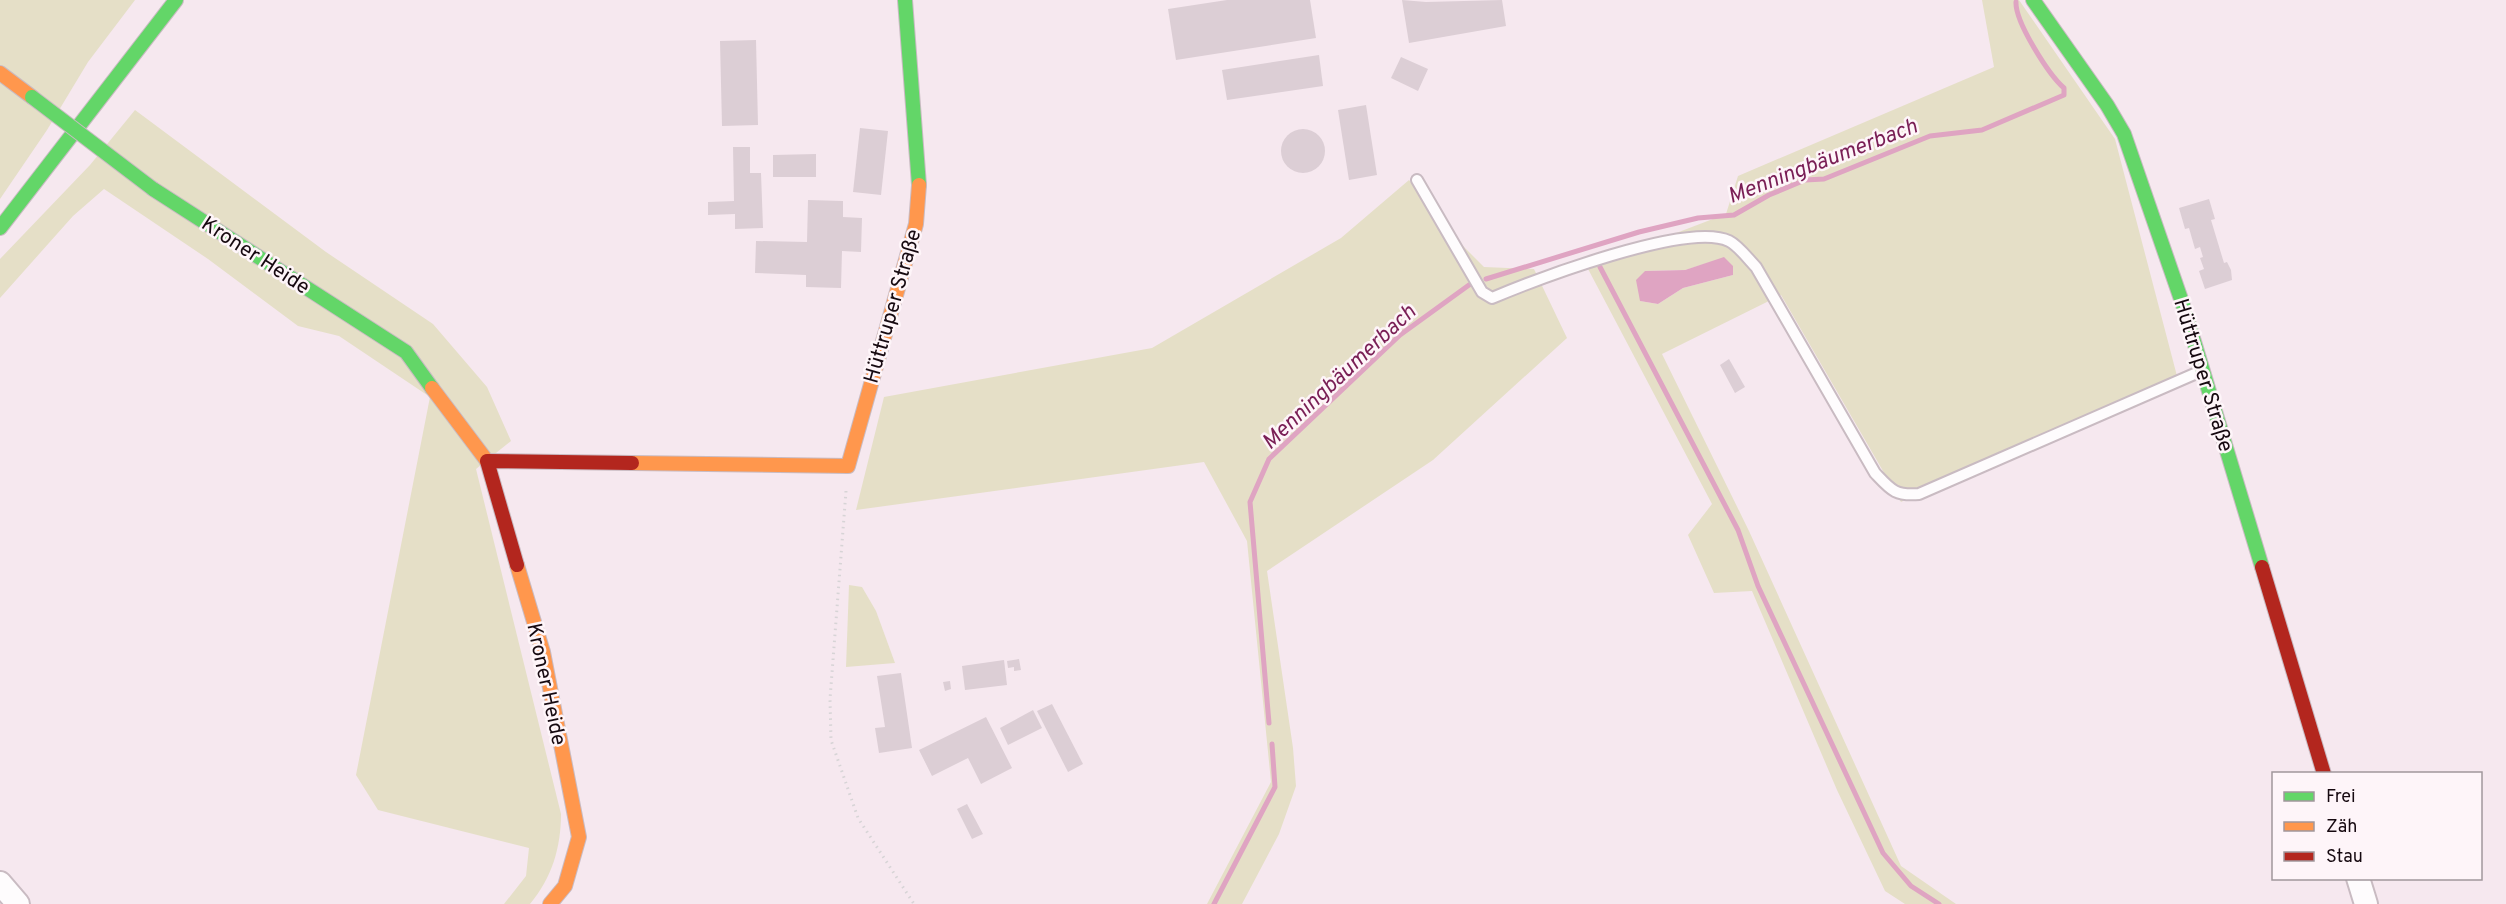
<svg xmlns="http://www.w3.org/2000/svg" width="2506" height="904" font-family="Overpass,sans-serif">
<style>
.green{fill:#e5dfc7;fill-rule:evenodd}
.water{fill:#dfa4c2}
.lines{fill:none;stroke-linecap:round;stroke-linejoin:round}
.stream{stroke:#dfa4c2;stroke-width:5}
.building{fill:#dcced5}
.lane-casing{stroke:#c9bbc2;stroke-width:14}
.street-casing{stroke:#c9bbc2;stroke-width:26}
.fast-casing{stroke:#c9bbc2;stroke-width:16}
.slow-casing{stroke:#c9bbc2;stroke-width:16}
.jam-casing{stroke:#c9bbc2;stroke-width:16}
.path{stroke:#d7d4d6;stroke-width:3;stroke-dasharray:1.5 4.5;stroke-linecap:butt}
.lane{stroke:#fefcfd;stroke-width:10}
.street{stroke:#fefcfd;stroke-width:22}
.fast{stroke:#63d668;stroke-width:14}
.slow{stroke:#ff974d;stroke-width:14}
.jam{stroke:#b3261e;stroke-width:14}
.fast-bridge-casing{stroke:#c9bbc2;stroke-width:16;stroke-linecap:butt}
.fast-bridge{stroke:#63d668;stroke-width:14}
.labels{text-anchor:middle;stroke-width:5;stroke-linejoin:round;paint-order:stroke}
.street-label{font-size:21px;fill:#160910;stroke:#fef5f9}
.water-label{font-size:22px;font-style:italic;fill:#791e55;stroke:#fef5f9}
</style>
<rect width="100%" height="100%" fill="#f6e8ef"/>
<g class="green">
<path d="M0,0H135L88,62L47,130L0,199Z"/>
<path d="M1982,0H2019L2115,139L2177,376L1901,502L1781,295L1662,354L1749,531L1901,866L1956,904H1905L1885,891L1837,790L1752,591L1714,593L1688,535L1712,504L1587,267L1726,214L1738,176L1994,67ZM1724,258L1733,275L1683,288L1658,304L1640,301L1645,271L1685,270Z"/>
<path d="M135,110L326,252L433,324L487,387L511,441L476,469L561,814C561,847 552,878 530,904H504L526,876L529,848L378,810L356,775L430,397L339,336L298,326L208,259L104,189L73,216L0,298V259L90,165Z"/>
<path d="M1409,180L1457,240L1484,267L1534,269L1567,338L1433,460L1267,571L1293,748L1296,786L1279,834L1242,904H1207L1271,782L1247,541L1204,462L856,510L884,397L1152,348L1341,238Z"/>
<path d="M849,585L862,587L876,611L895,663L846,667Z"/>
</g>
<path class="water" d="M1724,257L1733,266V275L1683,288L1658,304L1640,301L1636,280L1645,271L1685,270Z"/>
<g class="lines">
<g class="stream">
<path d="M1600,267L1738,530L1758,586L1883,853L1911,886L1939,904"/>
<path d="M1486,279L1639,232L1698,218L1734,215L1769,195L1805,180L1824,179L1930,136L1982,130L2064,95V88C2049,75 2015,22 2016,2"/>
<path d="M1269,723L1250,502L1269,459L1400,335L1469,285"/>
<path d="M1214,904L1275,787L1272,744"/>
</g>
</g>
<g class="building">
<path d="M1227,0H1310L1316,38L1176,60L1168,9Z"/>
<path d="M1402,0L1426,2L1502,0L1506,26L1409,43Z"/>
<path d="M756,40L758,125L722,126L720,41Z"/>
<path d="M1319,55L1323,86L1227,100L1222,70Z"/>
<path d="M1401,57L1428,69L1418,91L1391,78Z"/>
<path d="M1366,105L1377,175L1349,180L1338,110Z"/>
<path d="M860,128L888,131L881,195L853,192Z"/>
<circle cx="1303" cy="151" r="22"/>
<path d="M733,147H750V173H761L763,228L735,229V214L708,215V202L734,201Z"/>
<path d="M816,154V177H773V155Z"/>
<path d="M2209,199L2215,219L2211,220L2224,263L2227,262L2231,270L2232,280L2205,289L2199,271L2204,269L2200,258L2203,257L2200,247L2195,249L2189,228L2185,229L2179,208Z"/>
<path d="M808,200L843,201V217L862,218L861,252L842,251L841,288L806,287V275L755,273L756,241L807,242Z"/>
<path d="M1729,359L1745,387L1735,393L1720,365Z"/>
<path d="M1019,659L1021,670L1014,671V667L1008,668L1007,661Z"/>
<path d="M1004,660L1007,685L965,690L962,666Z"/>
<path d="M901,673L912,748L879,753L875,728L885,727L877,676Z"/>
<path d="M950,681L951,689L945,691L943,682Z"/>
<path d="M1052,704L1083,764L1068,772L1037,711Z"/>
<path d="M1033,710L1042,728L1008,745L1000,728Z"/>
<path d="M986,717L1012,768L981,784L968,758L932,776L919,750Z"/>
<path d="M967,804L983,834L972,839L957,809Z"/>
</g>
<g class="lines">
<defs>
<path id="lane" d="M1417,180L1482,292L1492,298C1535,280 1688,221 1729,241C1739,246 1748,259 1756,267L1875,473C1891,490 1895,496 1919,494L2199,372"/>
<g id="street">
<path d="M2358,878L2366,904"/>
<path d="M0,883L18,904"/>
</g>
<g id="fast">
<path d="M905,0L919,185"/>
<path d="M2033,0L2107,105L2124,134L2183,305L2262,567"/>
<path d="M153,189L406,352L432,388"/>
<path d="M0,228L176,0"/>
</g>
<g id="slow">
<path d="M0,73L32,97"/>
<path d="M432,388L487,461"/>
<path d="M632,463L848,466L916,224L919,185"/>
<path d="M517,565L543,652L579,837L565,886L550,904"/>
</g>
<g id="jam">
<path d="M517,565L487,461L632,463"/>
<path d="M2262,567L2324,774"/>
</g>
</defs>
<use href="#lane" class="lane-casing"/>
<use href="#street" class="street-casing"/>
<use href="#fast" class="fast-casing"/>
<use href="#slow" class="slow-casing"/>
<use href="#jam" class="jam-casing"/>
<path class="path" d="M846,491L830,699L831,740L858,818L914,904"/>
<use href="#lane" class="lane"/>
<use href="#street" class="street"/>
<use href="#fast" class="fast"/>
<use href="#slow" class="slow"/>
<use href="#jam" class="jam"/>
<defs>
<path id="fast-bridge" d="M32,97L153,189"/>
</defs>
<use href="#fast-bridge" class="fast-bridge-casing"/>
<use href="#fast-bridge" class="fast-bridge"/>
</g>
<g class="labels">
<g class="street-label">
<text transform="translate(256 255) rotate(33)" y="7">Kroner Heide</text>
<text transform="translate(892 306) rotate(-74)" y="7">Hüttruper Straße</text>
<text transform="translate(2204 375) rotate(73)" y="7">Hüttruper Straße</text>
<text transform="translate(547 684) rotate(78)" y="7">Kroner Heide</text>
</g>
<g class="water-label">
<text transform="translate(1822 160) rotate(-21)" y="8">Menningbäumerbach</text>
<text transform="translate(1338 376) rotate(-43)" y="8">Menningbäumerbach</text>
</g>
</g>
<rect x="2272" y="772" width="210" height="108" fill="#fef5f9" stroke="#a1979c" stroke-width="1.5"/>
<rect x="2284" y="792" width="30" height="9" fill="#63d668" stroke="#a1979c" stroke-width="1.5"/>
<text x="2326" y="802" font-size="18" fill="#160910">Frei</text>
<rect x="2284" y="822" width="30" height="9" fill="#ff974d" stroke="#a1979c" stroke-width="1.5"/>
<text x="2326" y="832" font-size="18" fill="#160910">Zäh</text>
<rect x="2284" y="852" width="30" height="9" fill="#b3261e" stroke="#a1979c" stroke-width="1.5"/>
<text x="2326" y="862" font-size="18" fill="#160910">Stau</text>
</svg>
